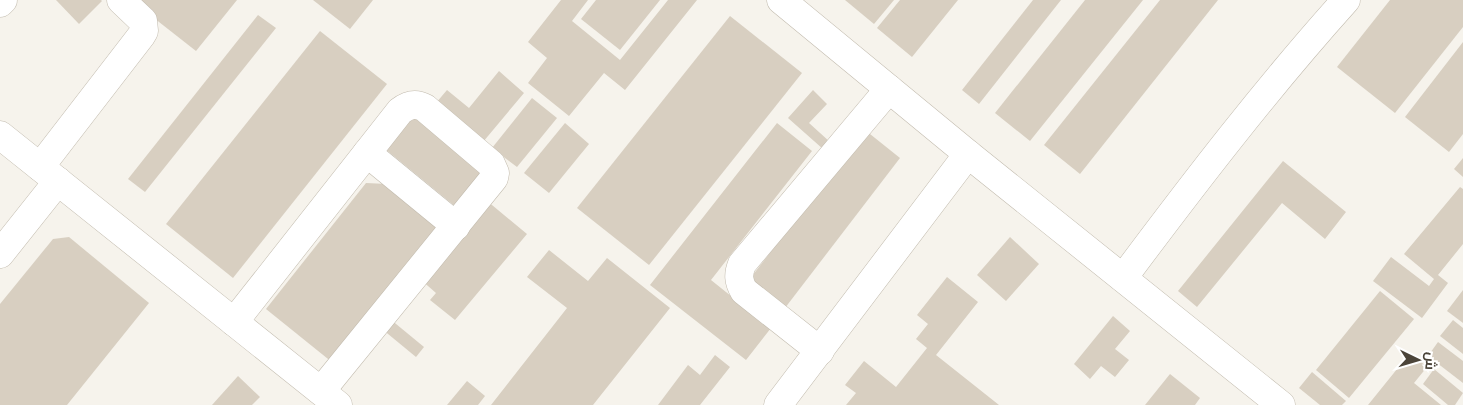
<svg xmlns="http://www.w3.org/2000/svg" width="1463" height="405" font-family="'PT Sans Narrow',Cairo,sans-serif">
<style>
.building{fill:#d8cfc1}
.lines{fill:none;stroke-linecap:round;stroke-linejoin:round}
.minor-casing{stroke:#c2bbae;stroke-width:29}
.minor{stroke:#fff;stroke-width:28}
</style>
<rect width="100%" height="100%" fill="#f6f3ec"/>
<g class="building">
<path d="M56,0H101L102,1L79,24Z"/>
<path d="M131,0H237L196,51Z"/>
<path d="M313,0H373L350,29Z"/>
<path d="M561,0H588L572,21L620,60L668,0H697L625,90L604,73L569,116L528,83L547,58L528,42Z"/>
<path d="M596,0H660L620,50L581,19Z"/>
<path d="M845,0H894L874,24Z"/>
<path d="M900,0H958L912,57L877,28Z"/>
<path d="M1033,0H1061L979,104L962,90Z"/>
<path d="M1085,0H1143L1030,141L995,113Z"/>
<path d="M1160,0H1218L1080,174L1044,145Z"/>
<path d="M1390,0H1463V27L1395,113L1337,67Z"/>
<path d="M258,15L276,28L145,192L128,179Z"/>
<path d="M730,16L802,73L649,265L577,208Z"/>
<path d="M320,31L387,84L233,278L166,224Z"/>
<path d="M1463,42V134L1449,152L1405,117Z"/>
<path d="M499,71L524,93L483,142L436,103L447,90L469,108Z"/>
<path d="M813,90L827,104L809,123L830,142L823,149L788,118Z"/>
<path d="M532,98L557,118L517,167L492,148Z"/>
<path d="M416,108L494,172L462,212L384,148Z"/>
<path d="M565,123L589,144L549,193L524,173Z"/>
<path d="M777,123L812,151L711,280L771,328L746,360L650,285Z"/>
<path d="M865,130L900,158L785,308L749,280Z"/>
<path d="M1463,158V177L1454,169Z"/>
<path d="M1283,161L1346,212L1325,239L1282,203L1197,307L1178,291Z"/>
<path d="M366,183L387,184L435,225L438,242L338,367L266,309Z"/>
<path d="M1460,187L1463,189V244L1438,275L1448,283L1422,318L1373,281L1391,257L1429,286L1434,279L1404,254Z"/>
<path d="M486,200L527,234L455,320L430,300L436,293L420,279Z"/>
<path d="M69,237L149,303L67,405H0V304L53,239Z"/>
<path d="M1010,237L1039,264L1006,301L977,275Z"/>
<path d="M549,250L588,281L607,258L670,308L593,405H491L567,308L527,277Z"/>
<path d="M947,277L978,302L936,355L999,405H846L856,393L845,385L864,361L896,387L927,348L916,339L928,324L917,315Z"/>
<path d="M1463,290V323L1447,311Z"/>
<path d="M1380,291L1414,319L1349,398L1316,370Z"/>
<path d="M1113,316L1130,331L1115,349L1129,360L1115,377L1101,366L1090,379L1074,364Z"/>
<path d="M390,319L424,347L416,357L382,329Z"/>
<path d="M1453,320L1463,328V354L1440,336Z"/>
<path d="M1438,342L1463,361V383L1428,356Z"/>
<path d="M1410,353L1427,367L1414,383L1441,405H1368Z"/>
<path d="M715,355L730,367L700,405H658L688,365L700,375Z"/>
<path d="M1434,369L1463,393L1455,405H1448L1423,384Z"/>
<path d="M1312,372L1346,401L1342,405H1320L1299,388Z"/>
<path d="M1170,374L1200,398L1195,405H1145Z"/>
<path d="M238,376L260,397L252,405H212Z"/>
<path d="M467,381L485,396L478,405H447Z"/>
</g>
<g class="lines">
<defs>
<g id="minor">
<path d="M781,0L968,154L1281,405"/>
<path d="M0,3L3,0"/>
<path d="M0,135L338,405"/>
<path d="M367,153L456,226"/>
<path d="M40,167L141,36L144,31L143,21L121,0"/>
<path d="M0,254L58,181"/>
<path d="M1123,278C1194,183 1266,89 1346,0"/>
<path d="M234,322L400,111C409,104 416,103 425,108L491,164L495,173L494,178L321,391"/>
<path d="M820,351L744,291C738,281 738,274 742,264L889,89"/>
<path d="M778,405L968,154"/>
</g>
</defs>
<use href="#minor" class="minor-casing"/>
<use href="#minor" class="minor"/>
</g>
<g transform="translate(1418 360) rotate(95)" stroke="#ffffff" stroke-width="4" paint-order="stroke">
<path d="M0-4L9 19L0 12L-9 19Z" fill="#4b4439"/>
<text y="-8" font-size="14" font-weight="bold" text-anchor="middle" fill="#4b4439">ش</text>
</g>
</svg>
